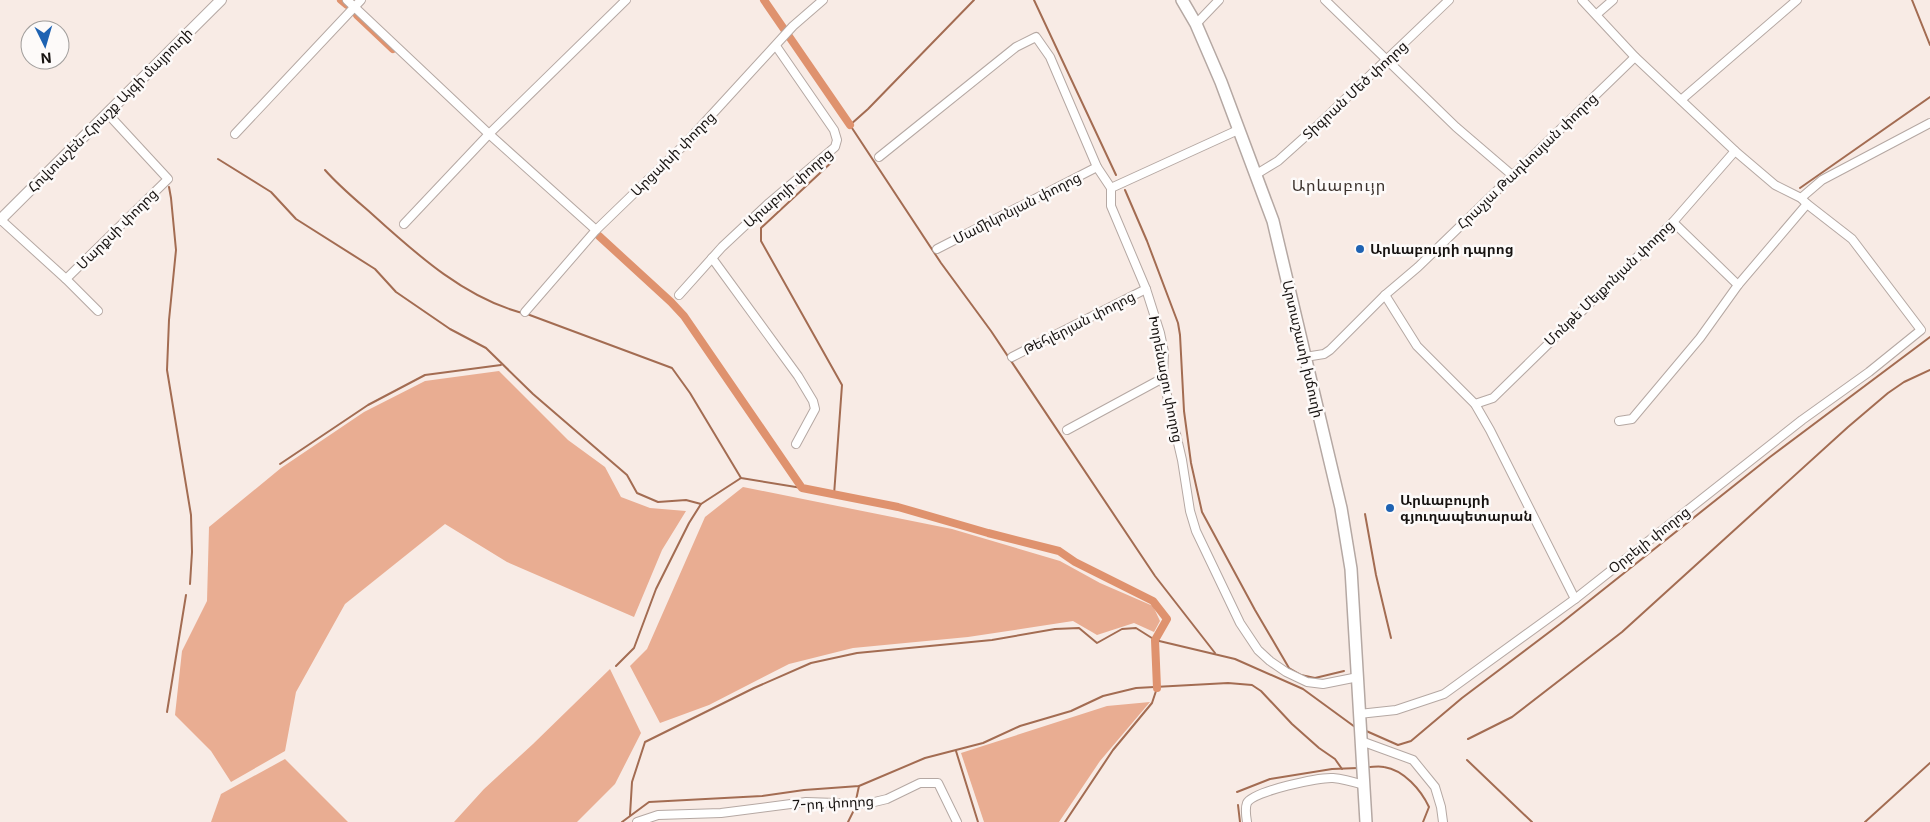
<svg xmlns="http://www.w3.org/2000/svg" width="1930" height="822" font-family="Inter,'Noto Sans Armenian',sans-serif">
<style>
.green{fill:#e9ad92}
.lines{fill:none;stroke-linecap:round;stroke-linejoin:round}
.stream{stroke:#a36c52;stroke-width:2}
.canal{stroke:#df926e;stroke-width:8}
.street-casing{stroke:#b5a8a3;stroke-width:10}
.secondary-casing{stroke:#b5a8a3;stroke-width:12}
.primary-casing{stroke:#b5a8a3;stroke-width:14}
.street{stroke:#fff;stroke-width:8}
.secondary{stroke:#fff;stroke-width:10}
.primary{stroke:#fff;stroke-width:11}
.poi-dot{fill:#1e62b2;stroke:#fdfaf9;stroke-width:2}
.labels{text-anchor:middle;stroke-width:5;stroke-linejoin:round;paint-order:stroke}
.street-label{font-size:14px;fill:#171311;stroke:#fdfaf9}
.poi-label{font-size:14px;font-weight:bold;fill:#171311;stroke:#fdfaf9;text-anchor:start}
.quarter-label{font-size:16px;letter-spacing:1px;fill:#3d332e;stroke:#fdfaf9}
</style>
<rect width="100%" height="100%" fill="#f8ebe5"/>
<g class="green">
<path d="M499,371L568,440L605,467L621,497L650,508L686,511L662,550L634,617L507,562L445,524L345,604L296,692L285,751L231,782L211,751L175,715L182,651L207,601L209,527L281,468L364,412L425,381Z"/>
<path d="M743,487L952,529L1060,561L1100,583L1153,606L1160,621L1154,632L1134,623L1097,635L1073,621L968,637L853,648L789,664L709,705L660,723L630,666L647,649L705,517Z"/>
<path d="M610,669L641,733L615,784L577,822H454L484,789L533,744Z"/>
<path d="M1150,702L1100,761L1059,822H984L961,753L1107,706Z"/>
<path d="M285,759L348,822H211L221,794Z"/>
</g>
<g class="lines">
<g class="stream">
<path d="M974,0L868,109L850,125L941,263L991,331L1155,576L1215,653"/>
<path d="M1034,0L1116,175"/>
<path d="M1912,0L1930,45"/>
<path d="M218,159L271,192L296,219L375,269L396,292L450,329L486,348L533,394L627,475L637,493L658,502L686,500L701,504L741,478"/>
<path d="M834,160L761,228V241L842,385L834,495"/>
<path d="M325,170C339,186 356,200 372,214C416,254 468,301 527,314L672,368L690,393L741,478L802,488"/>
<path d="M169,187L171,198L176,250L169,320L167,370L191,515L192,552L190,584"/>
<path d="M1800,188L1930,97"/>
<path d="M1125,190L1147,241L1178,323L1180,335L1184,411L1191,463L1202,512L1255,610L1289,668L1301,675L1315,678L1344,671"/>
<path d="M280,464L368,405L425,375L501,365"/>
<path d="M1365,514L1376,575L1391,638"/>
<path d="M616,666L634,648L656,589L689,523L701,504"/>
<path d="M167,712L186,595"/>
<path d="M1364,730L1398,745L1411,741L1462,698L1560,624L1770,457L1930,337"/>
<path d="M1468,739L1512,717L1622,632L1848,427L1888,393L1904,382L1930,370"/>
<path d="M956,751L978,822"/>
<path d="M1467,760L1532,822"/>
<path d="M1368,767C1373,767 1379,766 1384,767C1404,770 1421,790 1429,807L1423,822"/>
<path d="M1237,792L1270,779L1332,769L1358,768"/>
<path d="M856,800L859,786"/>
<path d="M1238,805L1240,822"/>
<path d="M630,815L632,782L645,742L754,688L811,663L857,653L992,640L1055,629L1079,628L1097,643L1122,629L1136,628L1155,640L1235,659L1303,689L1355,727"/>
<path d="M622,822L649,802L762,796L804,790L859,786L925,758L983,743L1020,726L1071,711L1103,696L1136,688L1228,683L1252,685L1261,691L1292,724L1319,748L1335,759L1342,769"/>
<path d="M848,822L853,812"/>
<path d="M1065,822L1113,750L1152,703L1157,688"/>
<path d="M1865,822L1930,763"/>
</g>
<g class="canal">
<path d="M341,0L347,5"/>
<path d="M764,0L850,125"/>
<path d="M357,15L393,49"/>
<path d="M599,236L671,302L684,316L802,488L898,507L988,533L1059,551L1075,562L1153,601L1167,619L1155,640L1157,688"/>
</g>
<defs>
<g id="street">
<path d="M347,0L489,134L596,230"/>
<path d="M1325,0L1456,127L1512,175"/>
<path d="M1582,0L1635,57L1735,151L1775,185L1801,198L1807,204L1738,285L1700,338L1632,419L1619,421"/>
<path d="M1597,14L1613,0"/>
<path d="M1196,24L1219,0"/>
<path d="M1681,100L1797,0"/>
<path d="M235,134L361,0"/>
<path d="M879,157L1016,47L1036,37L1050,57L1097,167L1111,188V206L1146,289L1160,333L1164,352L1163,378L1182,460L1190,511L1196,531L1240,623L1258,650L1270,661L1286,672L1307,682L1323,684L1358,677"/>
<path d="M1255,175L1278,161L1317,126L1449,0"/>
<path d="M1111,188L1238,130"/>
<path d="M1801,198L1822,180L1930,123"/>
<path d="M1,220L66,279L98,311"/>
<path d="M1673,222L1738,285"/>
<path d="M404,224L489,134L626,0"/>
<path d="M937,249L1097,167"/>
<path d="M712,258L798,376L813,401L815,409L796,444"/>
<path d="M66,279L168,179L107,113"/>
<path d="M679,295L722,247L769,203L835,147L837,140L834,130L776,46"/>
<path d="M1385,295L1417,346L1475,404L1490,430L1575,599"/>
<path d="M525,312L596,230L684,145L793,26L823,0"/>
<path d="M1012,357L1146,289"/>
<path d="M1305,357L1324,354L1330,350L1385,295L1418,267L1635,57"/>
<path d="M1475,404L1493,398L1673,222L1735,151"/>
<path d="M1067,430L1163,378"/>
<path d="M1359,714L1396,710L1444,694L1575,599L1802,420L1869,372L1921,330L1852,239L1807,204"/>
<path d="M1361,741L1413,760L1435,787L1441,807L1443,822"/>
<path d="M637,822L658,815L721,813L806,802L866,804L887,799L920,783H938L957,822"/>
<path d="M1247,822C1246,816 1245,808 1247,803C1253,791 1320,777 1333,778C1344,779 1354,782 1364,785"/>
</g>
<path id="secondary" d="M0,220L221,0"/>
<path id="primary" d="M1182,0L1196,24L1221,82L1273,221L1341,508L1351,569L1366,822"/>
</defs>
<use href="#street" class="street-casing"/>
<use href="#secondary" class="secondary-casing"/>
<use href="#primary" class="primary-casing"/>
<use href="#street" class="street"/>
<use href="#secondary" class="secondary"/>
<use href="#primary" class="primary"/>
</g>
<g class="poi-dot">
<circle cx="1360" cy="249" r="5"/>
<circle cx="1390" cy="508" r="5"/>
</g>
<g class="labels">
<g class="street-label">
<text transform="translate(1355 90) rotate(-43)" y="5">Տիգրան Մեծ փողոց</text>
<text transform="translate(110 110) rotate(-45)" y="5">Հովտաշեն-Հրաշք Այգի մայրուղի</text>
<text transform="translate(673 154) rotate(-45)" y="5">Արցախի փողոց</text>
<text transform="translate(1527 161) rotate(-44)" y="5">Հրաչյա Թադևոսյան փողոց</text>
<text transform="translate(788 188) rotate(-41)" y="5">Արաբոյի փողոց</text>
<text transform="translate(1017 208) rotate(-27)" y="5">Մամիկոնյան փողոց</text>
<text transform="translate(117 229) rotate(-45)" y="5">Մարքսի փողոց</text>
<text transform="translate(1609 283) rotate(-44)" y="5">Մոնթե Մելքոնյան փողոց</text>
<text transform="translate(1079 323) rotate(-27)" y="5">Թեհլերյան փողոց</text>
<text transform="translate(1303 349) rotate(77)" y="5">Արտաշատի խճուղի</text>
<text transform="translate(1166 379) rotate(79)" y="5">Խորենացու փողոց</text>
<text transform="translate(1649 540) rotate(-38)" y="5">Օրբելի փողոց</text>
<text transform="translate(833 803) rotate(-3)" y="5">7-րդ փողոց</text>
</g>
<g class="poi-label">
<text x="1370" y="254">Արևաբույրի դպրոց</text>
<text x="1400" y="505">Արևաբույրի<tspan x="1400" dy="16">գյուղապետարան</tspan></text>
</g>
<g class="quarter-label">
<text x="1339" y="191">Արևաբույր</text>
</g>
</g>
<g transform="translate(45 45) rotate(175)"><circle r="24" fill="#fdfaf9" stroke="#a19e9c"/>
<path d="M0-4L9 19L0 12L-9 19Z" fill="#1e62b2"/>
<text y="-8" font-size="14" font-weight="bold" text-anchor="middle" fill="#171311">N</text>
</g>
</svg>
